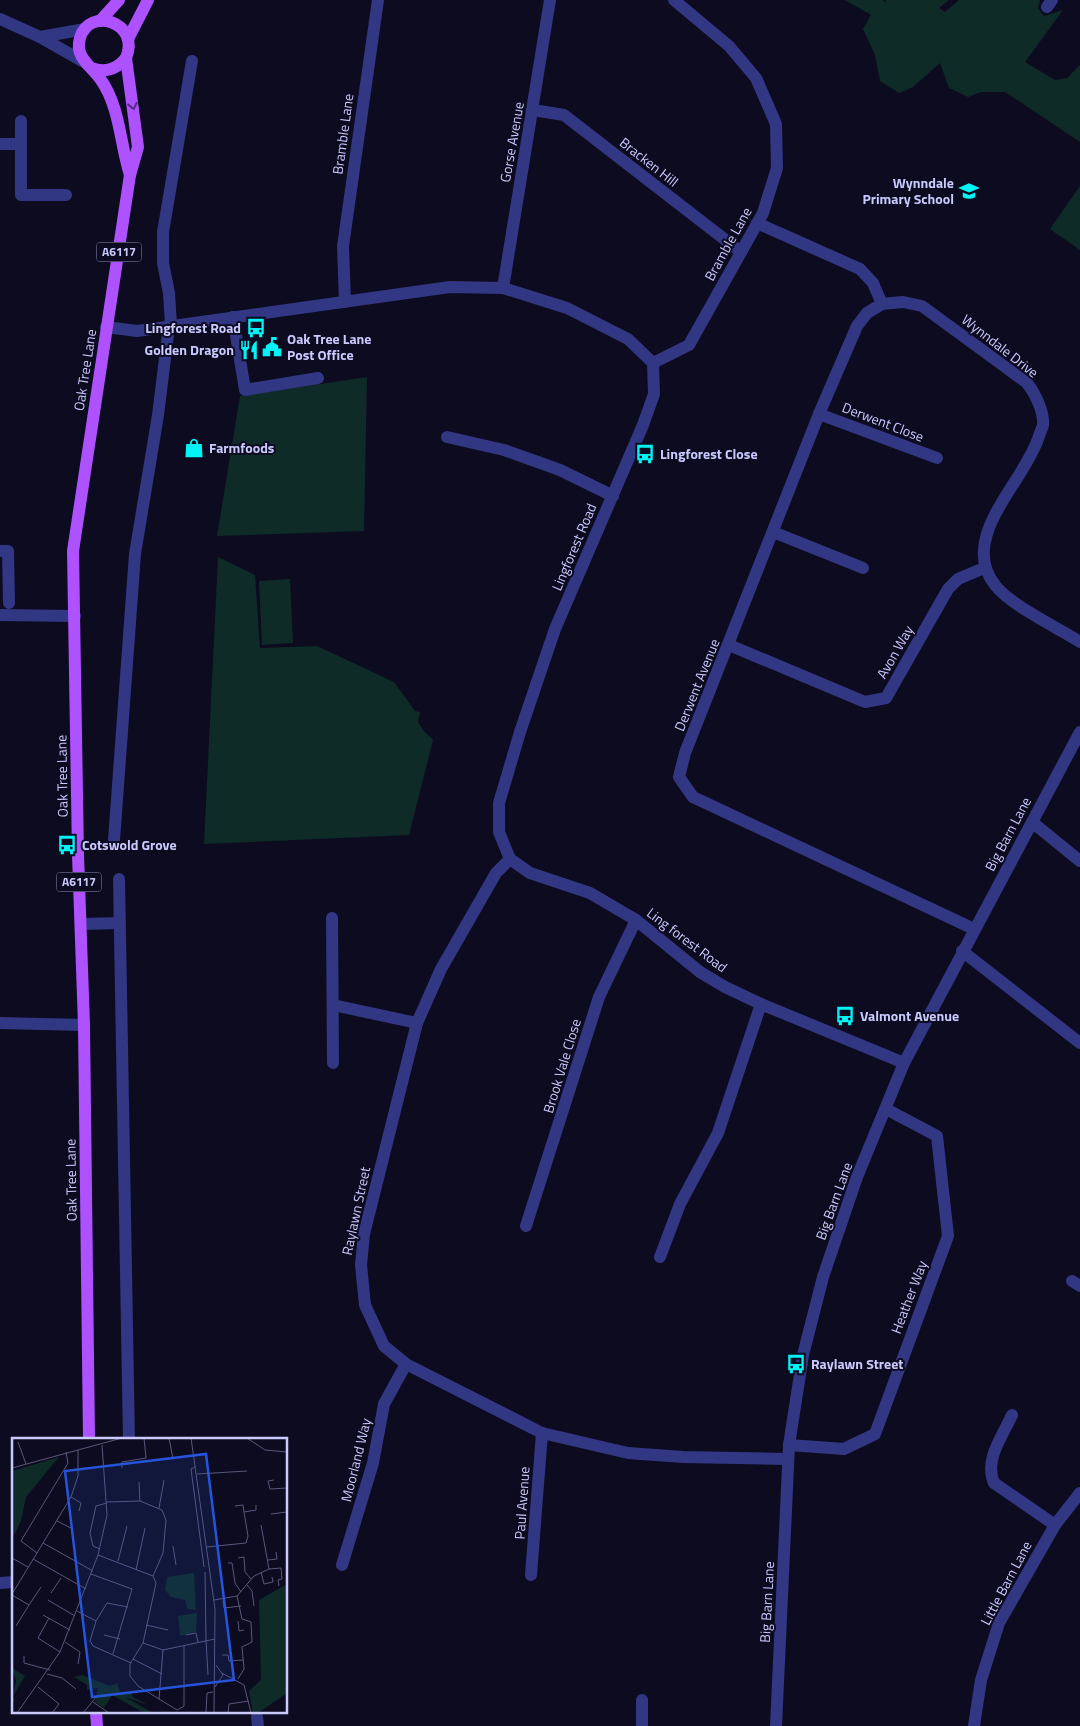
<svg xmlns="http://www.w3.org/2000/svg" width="1080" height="1726" font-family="'Titillium Web',sans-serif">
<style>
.green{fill:#0e2b27}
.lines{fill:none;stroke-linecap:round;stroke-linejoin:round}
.minor{stroke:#323783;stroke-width:12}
.major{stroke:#ae51ff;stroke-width:12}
.oneway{stroke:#552a84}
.labels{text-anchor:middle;stroke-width:4;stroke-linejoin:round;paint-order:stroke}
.shield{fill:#0d0b20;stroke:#9291bc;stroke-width:1}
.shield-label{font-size:12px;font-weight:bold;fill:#cbcaff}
.street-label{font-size:14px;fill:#cbcaff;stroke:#0d0b20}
.poi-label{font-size:14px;font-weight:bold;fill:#cbcaff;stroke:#0d0b20;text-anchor:start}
.inset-road{fill:none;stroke:#595779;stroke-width:1}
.view{fill:#2654da;fill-opacity:0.15;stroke:#2654da;stroke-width:2.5}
.inset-edge{fill:none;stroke:#cbcaff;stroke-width:2.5}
</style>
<rect width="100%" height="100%" fill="#0d0b20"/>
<g class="green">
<path d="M845,0H882L887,3L885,0H949L939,8L945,12L959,0H1040L1038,8L1044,16L1063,10L1025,62L1055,80L1067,78L1080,65V142L1005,92H981L968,97L949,88L940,63L913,87L899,93L880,81L875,55L863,29L871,15Z"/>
<path d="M1080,186V250L1050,229Z"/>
<path d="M367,377L364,531L217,536L240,396Z"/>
<path d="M218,557L255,575L260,648L317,646L394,682L415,711L420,712L418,722L424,731L433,740L409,835L204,844Z"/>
<path d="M290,579L293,643L262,645L259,581Z"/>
</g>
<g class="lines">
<g class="minor">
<path d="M1047,7L1052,0"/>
<path d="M0,19L40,37L84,62"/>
<path d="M40,37L85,29"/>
<path d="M533,110L564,115L741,252"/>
<path d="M0,144H21V195H66"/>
<path d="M21,144V121"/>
<path d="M757,223L860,269L873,283L882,304L903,302L922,306L1027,383C1035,393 1044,411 1043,425C1042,429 1039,435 1038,439C1022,485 958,538 995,585C1010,605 1058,628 1080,642"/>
<path d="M503,288L550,0"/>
<path d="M345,302L343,246L378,0"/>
<path d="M882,304L867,313L857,326L819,414L685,753L679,777L693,797L974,929"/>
<path d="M233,317L245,390L318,378"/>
<path d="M171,325L169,293L163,263V232L192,61"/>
<path d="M106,327L137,331L450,287L503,288L567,308L628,339L653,363L654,394L643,425L555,629L520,732L499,803V832L510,859"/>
<path d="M653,363L689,345L763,213L777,168L776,124L756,78L729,46L674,0"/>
<path d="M819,414L937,458"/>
<path d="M447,437L504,450L560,470L613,496"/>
<path d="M773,532L863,568"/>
<path d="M0,551H8L9,603"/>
<path d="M0,615L75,616"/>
<path d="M729,645L865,702L886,698L948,589L958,579L984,568"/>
<path d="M1032,822L1080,861"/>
<path d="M114,840L135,554L158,415L169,326"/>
<path d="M510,859L496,873L441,969L417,1023L364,1234L361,1265L365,1305L384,1346L406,1364L542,1433L628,1453L683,1457L788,1459"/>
<path d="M510,859L530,873L590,893L636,920L700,972L725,987L761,1004L904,1063"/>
<path d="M119,879L129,1440"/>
<path d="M332,918L333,1063"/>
<path d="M81,924L120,923"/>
<path d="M962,951L1080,1043"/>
<path d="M333,1005L417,1023"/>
<path d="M0,1023L84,1025"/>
<path d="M526,1226L599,997L636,920"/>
<path d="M660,1257L680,1204L718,1133L761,1004"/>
<path d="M1072,1281L1080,1286"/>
<path d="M1012,1415C1002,1437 984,1460 994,1483L1055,1525"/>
<path d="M789,1445L844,1449L875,1434L948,1236L937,1136L886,1109"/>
<path d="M342,1565L373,1463L384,1404L406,1364"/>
<path d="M531,1575L542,1433"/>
<path d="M0,1583L14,1582"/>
<path d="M257,1717L258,1726"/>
<path d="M642,1726V1700"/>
<path d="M776,1726L789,1445L803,1355L823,1277L857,1177L904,1063L1080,732"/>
<path d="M974,1726L981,1680L999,1623L1055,1525L1080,1493"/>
</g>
<g class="major">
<path d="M100,21L119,0"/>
<path d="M128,39L148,0"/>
<path d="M91,68C105,73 116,70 126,58C141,22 89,6 80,38C74,58 92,66 101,80C120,107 120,144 130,175"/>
<path d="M89,1440L84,1025L78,855L73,551L130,175L138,147L126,58"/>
<path d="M96,1712L97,1726"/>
</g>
</g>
<defs><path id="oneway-chevron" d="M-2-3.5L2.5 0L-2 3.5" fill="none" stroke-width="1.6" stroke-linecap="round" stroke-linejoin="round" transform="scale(1.25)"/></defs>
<use class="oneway" href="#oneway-chevron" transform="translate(133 106) rotate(79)"/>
<defs>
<symbol id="school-bare" viewBox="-9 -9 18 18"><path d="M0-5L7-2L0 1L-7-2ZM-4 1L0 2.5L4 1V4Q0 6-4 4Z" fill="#00f4f5" stroke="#0d0b20" stroke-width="2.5" paint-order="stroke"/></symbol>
<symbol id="bus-bare" viewBox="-9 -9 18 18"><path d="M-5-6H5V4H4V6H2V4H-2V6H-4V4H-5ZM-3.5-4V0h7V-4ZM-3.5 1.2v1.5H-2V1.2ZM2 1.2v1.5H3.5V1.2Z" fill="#00f4f5" stroke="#0d0b20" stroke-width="2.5" paint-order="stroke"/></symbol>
<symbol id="civic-bare" viewBox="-9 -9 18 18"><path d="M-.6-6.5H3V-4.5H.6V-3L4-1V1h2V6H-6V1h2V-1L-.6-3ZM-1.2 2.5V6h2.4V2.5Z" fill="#00f4f5" stroke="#0d0b20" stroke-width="2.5" paint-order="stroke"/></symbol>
<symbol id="restaurant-bare" viewBox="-9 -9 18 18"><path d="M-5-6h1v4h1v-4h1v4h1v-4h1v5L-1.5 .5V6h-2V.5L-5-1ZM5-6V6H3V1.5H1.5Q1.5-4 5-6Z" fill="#00f4f5" stroke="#0d0b20" stroke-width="2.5" paint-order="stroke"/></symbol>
<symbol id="shop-bare" viewBox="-9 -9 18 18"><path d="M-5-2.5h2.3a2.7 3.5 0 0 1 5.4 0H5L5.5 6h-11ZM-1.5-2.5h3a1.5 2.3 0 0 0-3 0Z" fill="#00f4f5" stroke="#0d0b20" stroke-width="2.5" paint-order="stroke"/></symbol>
</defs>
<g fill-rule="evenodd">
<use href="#school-bare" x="955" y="177" width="28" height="28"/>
<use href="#bus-bare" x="242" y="314" width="28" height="28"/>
<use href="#civic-bare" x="258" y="333" width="28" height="28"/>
<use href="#restaurant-bare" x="235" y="336" width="28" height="28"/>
<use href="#shop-bare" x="180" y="434" width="28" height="28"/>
<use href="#bus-bare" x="631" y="440" width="28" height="28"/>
<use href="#bus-bare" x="53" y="831" width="28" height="28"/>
<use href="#bus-bare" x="831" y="1002" width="28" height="28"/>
<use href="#bus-bare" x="782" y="1350" width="28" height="28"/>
</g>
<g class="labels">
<g class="shield">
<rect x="96.5" y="242.5" width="45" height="19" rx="4"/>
<rect x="56.5" y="872.5" width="45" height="19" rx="4"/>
</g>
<g class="shield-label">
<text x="119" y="256">A6117</text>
<text x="79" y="886">A6117</text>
</g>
<g class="street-label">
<text transform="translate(343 134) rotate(-82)" y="5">Bramble Lane</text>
<text transform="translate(512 142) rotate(-80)" y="5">Gorse Avenue</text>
<text transform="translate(649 162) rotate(38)" y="5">Bracken Hill</text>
<text transform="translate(728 244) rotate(-61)" y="5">Bramble Lane</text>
<text transform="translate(1000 346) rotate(38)" y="5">Wynndale Drive</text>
<text transform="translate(85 370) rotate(-81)" y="5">Oak Tree Lane</text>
<text transform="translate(883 422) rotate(21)" y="5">Derwent Close</text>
<text transform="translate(574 547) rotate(-67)" y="5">Lingforest Road</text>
<text transform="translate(895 652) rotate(-60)" y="5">Avon Way</text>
<text transform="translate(697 685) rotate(-68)" y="5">Derwent Avenue</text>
<text transform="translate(62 776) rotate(-91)" y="5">Oak Tree Lane</text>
<text transform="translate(1008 834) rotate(-62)" y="5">Big Barn Lane</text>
<text transform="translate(687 940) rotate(37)" y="5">Ling forest Road</text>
<text transform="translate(562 1066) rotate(-73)" y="5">Brook Vale Close</text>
<text transform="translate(71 1180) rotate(-91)" y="5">Oak Tree Lane</text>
<text transform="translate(834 1201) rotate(-70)" y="5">Big Barn Lane</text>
<text transform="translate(356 1211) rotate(-78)" y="5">Raylawn Street</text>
<text transform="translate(909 1297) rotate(-69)" y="5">Heather Way</text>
<text transform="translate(356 1460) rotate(-76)" y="5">Moorland Way</text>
<text transform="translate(522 1503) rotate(-86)" y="5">Paul Avenue</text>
<text transform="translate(1006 1583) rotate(-62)" y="5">Little Barn Lane</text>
<text transform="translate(767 1602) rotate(-87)" y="5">Big Barn Lane</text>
</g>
<g class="poi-label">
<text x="954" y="188" text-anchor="end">Wynndale<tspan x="954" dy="16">Primary School</tspan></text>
<text x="241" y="333" text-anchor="end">Lingforest Road</text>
<text x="287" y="344">Oak Tree Lane<tspan x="287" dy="16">Post Office</tspan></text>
<text x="234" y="355" text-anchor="end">Golden Dragon</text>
<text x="209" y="453">Farmfoods</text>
<text x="660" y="459">Lingforest Close</text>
<text x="82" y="850">Cotswold Grove</text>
<text x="860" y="1021">Valmont Avenue</text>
<text x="811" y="1369">Raylawn Street</text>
</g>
</g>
<g transform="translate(12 1438)">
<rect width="275" height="275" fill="#0d0b20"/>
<path d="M47,19L14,59L9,83L0,101V33ZM182,135L184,172L175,171L173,162L159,159L153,152L155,139ZM275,146V255L246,275H241L237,253L249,242L247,162ZM185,175L184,194L168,198L166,178ZM0,230L13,238L1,258L3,264L0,262L4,243ZM70,237L98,248L105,245L108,254L119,255L121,259L136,267L113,259L141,275H132L100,257L92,270L83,264L86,250L75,252V247L62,239Z" fill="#0e2b27"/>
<path class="inset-road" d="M157,0L161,21M179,0L203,171L202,275M235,0L253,12L275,14M6,4L14,26M183,29L179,31L192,129M0,30L110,0M110,30V24L134,20L132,0M185,36L235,33M262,42L256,43L258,51L275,50M127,44L128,63M59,59L69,65L67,73M95,64L128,63L150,72L154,82L151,115L141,138M223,68L231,67L232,74M147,70L152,42M259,76L275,74M45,83L61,91M249,87L257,131M31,105L81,133M161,108L164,127M195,109L234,105L236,98L232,74L244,72V67M88,111L81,108L78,95L84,68L95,65M25,115L9,103L56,25L54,14M86,117L141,138M0,120L16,129M226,120L232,119L233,134L239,141M21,121L74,151M256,122L265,121L264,114M106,123L115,88M216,125H220L223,145L229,154M124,132L133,90M193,134L194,202M249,134L252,146L261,144L260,139M79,136L120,151L101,216M141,138L144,145L131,205L151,212L203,201M235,147L240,153L242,168M39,155L49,140M0,156L59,59L66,38V12M0,157L17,167L4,188M225,158L230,181L239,184L240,204L230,209L232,231L226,241M36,162L63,178M202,162L225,158L242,138L257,131L269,130L270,141L266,142L267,148M211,163L212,170L229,168M17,167L29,149M65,173L84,183L78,203L81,208L119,225M31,177L58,192M37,180L26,200L48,214M84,183L95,165L116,169M226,183L227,193L232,192M134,187L156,192M92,197L108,201M174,197L184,195L186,204M194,202L196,237M53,204L68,214L66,226M131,205L118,226V238L126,248L165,272L172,268V208M210,217H216L217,223L231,222M12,218V225L38,232M121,221L150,236M210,235L232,247L239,275M35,236L50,240L64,251M26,249L47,266L40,275M203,249L211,237L204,227M147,261L151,212M81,264L97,275M5,275L48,214L86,117L95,77L90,7M71,275L85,258M194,275L195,255L201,254M216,275L217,266L237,263"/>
<path class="view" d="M194,16L222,242L80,259L53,33Z"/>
<rect width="275" height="275" class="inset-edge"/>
</g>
</svg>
